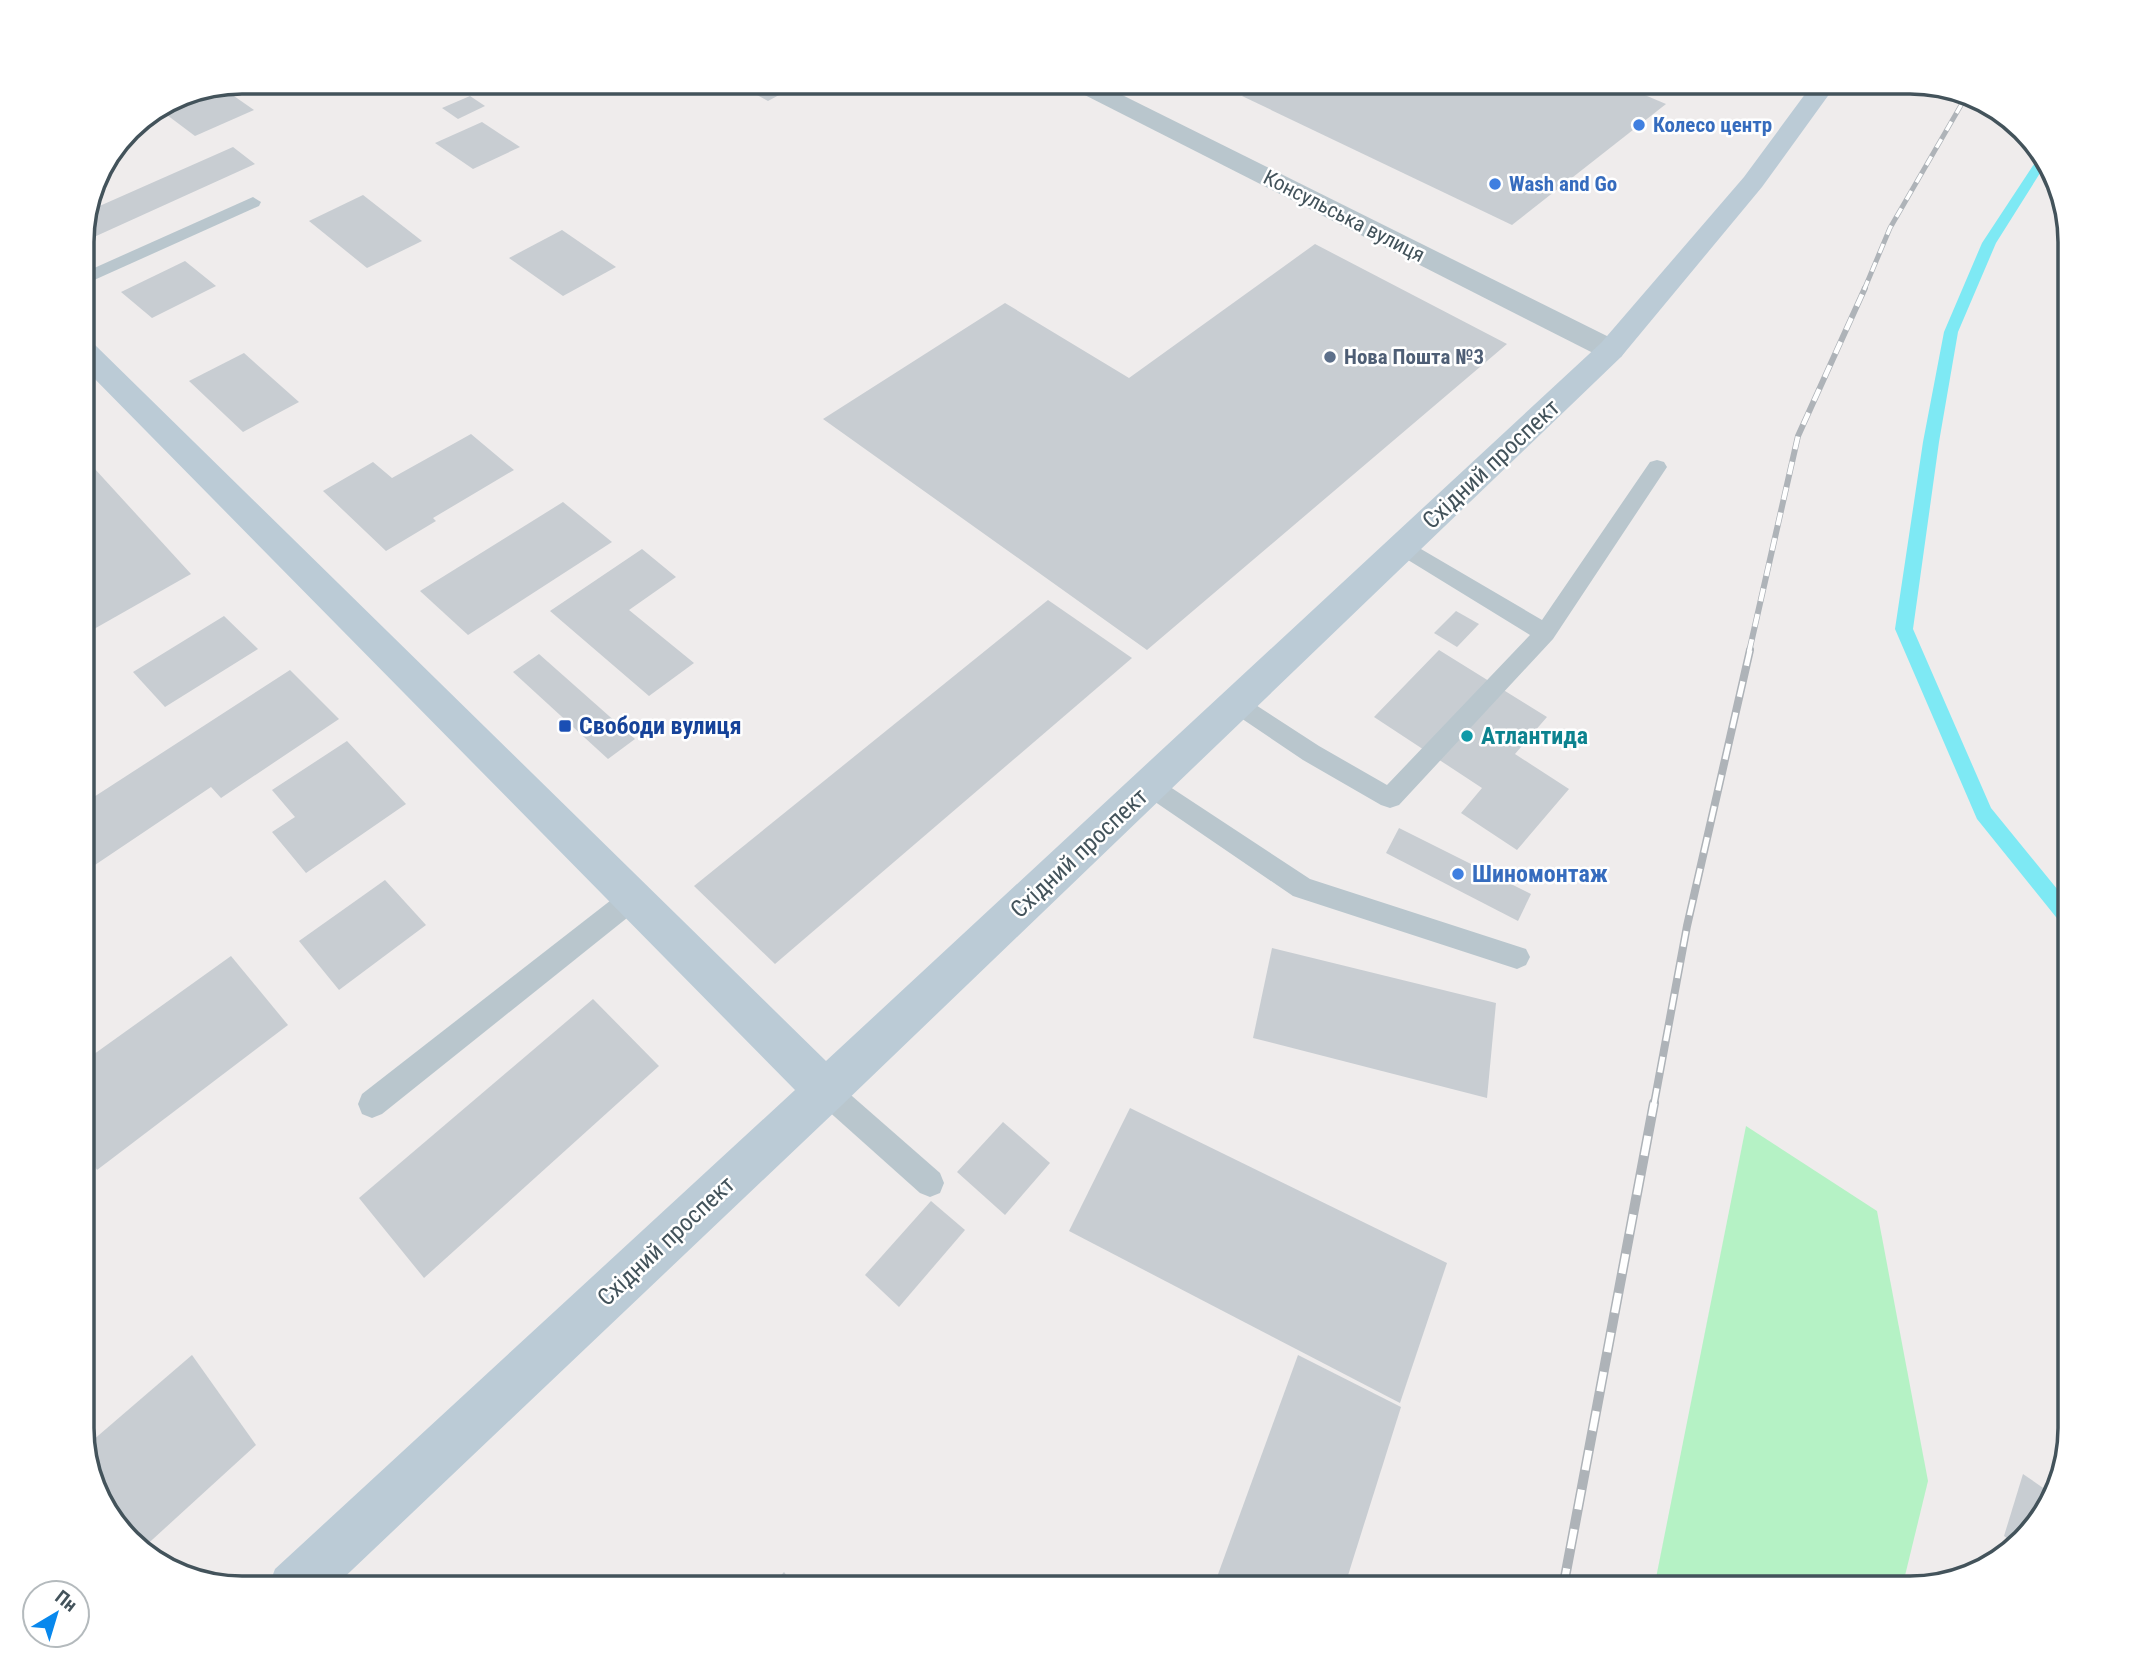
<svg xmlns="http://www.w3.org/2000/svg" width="2153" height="1670" font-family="'Roboto Condensed',sans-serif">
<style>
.green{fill:#b5f2c5}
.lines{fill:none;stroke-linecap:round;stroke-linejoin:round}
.stream{fill:#7ee9f4;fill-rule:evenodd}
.building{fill:#c8cdd2}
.service{fill:#b9c6cd;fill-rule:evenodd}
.minor{fill:#b9c6cd;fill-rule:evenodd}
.secondary{fill:#bbcbd6;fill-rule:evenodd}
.rail-far3-casing{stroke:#aeb3b8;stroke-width:5}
.rail-far2-casing{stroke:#aeb3b8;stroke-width:6}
.rail-far1-casing{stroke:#aeb3b8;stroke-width:8}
.rail-casing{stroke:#aeb3b8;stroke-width:10}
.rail-far3{stroke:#fff;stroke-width:3.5;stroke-dasharray:10;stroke-linecap:butt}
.rail-far2{stroke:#fff;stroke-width:4.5;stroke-dasharray:13;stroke-linecap:butt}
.rail-far1{stroke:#fff;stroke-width:5;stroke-dasharray:16;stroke-linecap:butt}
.rail{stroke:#fff;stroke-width:7;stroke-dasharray:20;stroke-linecap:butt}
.shop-dot{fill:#3f7fe0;stroke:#fff;stroke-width:2.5}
.service-dot{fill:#5c6f8a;stroke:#fff;stroke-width:2.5}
.transit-dot{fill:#1a4fb4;stroke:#fff;stroke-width:2.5}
.culture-dot{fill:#0f9aa8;stroke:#fff;stroke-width:2.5}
.labels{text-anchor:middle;stroke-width:5;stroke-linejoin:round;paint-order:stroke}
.far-shop-label{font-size:21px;font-weight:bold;fill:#366cbe;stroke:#fff;text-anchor:start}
.far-street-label{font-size:21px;fill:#43535b;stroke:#fff}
.far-service-label{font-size:21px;font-weight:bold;fill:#4e5e75;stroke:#fff;text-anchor:start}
.street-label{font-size:24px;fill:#43535b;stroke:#fff}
.transit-label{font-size:24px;font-weight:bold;fill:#164399;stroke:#fff;text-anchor:start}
.culture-label{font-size:24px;font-weight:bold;fill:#0d838f;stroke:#fff;text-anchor:start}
.shop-label{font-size:24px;font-weight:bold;fill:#366cbe;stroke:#fff;text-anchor:start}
.rim{fill:none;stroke:#43535b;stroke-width:3.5}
</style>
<rect width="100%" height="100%" fill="#efecec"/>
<path class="green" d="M1746,1126L1877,1211L1928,1481L1902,1588H1654Z"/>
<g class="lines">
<path class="stream" d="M2040,155L2047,162L1996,243L1958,332L1939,442L1913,629L1991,808L2071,906V930L2064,927L1977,819L1895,629L1923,442L1944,332L1982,243Z"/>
</g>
<g class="building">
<path d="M733,82H803L768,101Z"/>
<path d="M1265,82H1614L1666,104L1512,225L1242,96Z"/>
<path d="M221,87L254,110L195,136L159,109L182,94Z"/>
<path d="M470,96L485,106L458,119L442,108Z"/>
<path d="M482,122L520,147L473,169L435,143Z"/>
<path d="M233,147L255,164L83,242L90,204L95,208Z"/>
<path d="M363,195L422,241L367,268L309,221Z"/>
<path d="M562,230L616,267L563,296L509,258Z"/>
<path d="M1315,244L1507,344L1147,650L823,419L1005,303L1129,378Z"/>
<path d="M185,261L216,286L152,318L121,292Z"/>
<path d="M244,353L299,402L243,432L189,381Z"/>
<path d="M471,434L514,470L433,518L436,521L386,551L323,491L373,462L392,478Z"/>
<path d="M83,456L191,574L94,629L83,616Z"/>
<path d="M563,502L612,542L468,635L420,591Z"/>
<path d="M642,549L676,577L629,610L694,663L649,696L550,611Z"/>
<path d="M1048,600L1132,658L775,964L694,886Z"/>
<path d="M1456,611L1479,624L1457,647L1434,633Z"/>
<path d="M224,616L258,649L165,707L133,672Z"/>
<path d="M1439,650L1547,717L1515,754L1569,789L1517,850L1461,813L1482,788L1374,717Z"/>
<path d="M539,654L635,739L608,759L513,672Z"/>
<path d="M290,670L339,719L221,798L211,787L83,873V804Z"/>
<path d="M347,741L406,804L306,873L272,832L295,817L272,790Z"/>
<path d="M1399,828L1531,894L1518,921L1386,853Z"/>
<path d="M385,880L426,925L339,990L299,941Z"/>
<path d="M1272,948L1496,1003L1487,1098L1253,1038Z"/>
<path d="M231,956L288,1025L97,1170L83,1148V1062Z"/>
<path d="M593,999L659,1066L424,1278L359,1198Z"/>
<path d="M1130,1108L1447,1263L1400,1403L1069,1231Z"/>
<path d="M1003,1122L1050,1163L1005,1215L957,1172Z"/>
<path d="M931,1201L965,1230L899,1307L865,1275Z"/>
<path d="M192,1355L256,1445L141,1550L99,1499L85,1447Z"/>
<path d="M1298,1355L1401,1407L1344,1588H1213Z"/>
<path d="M2023,1474L2049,1492L2037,1525L2015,1544L2004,1536Z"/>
<path d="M784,1572L796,1588H770Z"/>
</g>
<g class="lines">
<g class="service">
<path d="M253,197L261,202L259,206L83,285V273Z"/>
<path d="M1657,460L1664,462L1667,467L1553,639L1399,805L1390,808L1381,805L1303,760L1229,710L1226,704L1229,698L1237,695L1245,698L1319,746L1387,785L1530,635L1395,552L1392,547L1395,542L1402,539L1409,542L1542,620L1650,462Z"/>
<path d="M1150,776L1158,779L1310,879L1526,949L1530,957L1526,965L1517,969L1293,896L1142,793L1138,786L1142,779Z"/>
<path d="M633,887L642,890L646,898L642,906L382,1114L372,1118L362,1114L358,1104L362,1094L624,890Z"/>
<path d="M826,1078L836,1082L940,1173L944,1183L940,1193L930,1197L920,1193L816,1100L812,1091L816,1082Z"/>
</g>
<path class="minor" d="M1065,82H1096L1621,343L1626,350L1621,357L1611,359L1601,357L1069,87Z"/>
<path class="secondary" d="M1814,82H1838L1762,187L1621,357L841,1106L333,1588H268L275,1569L795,1090L83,367V341L93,343L826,1061L1601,343L1744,177Z"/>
<defs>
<path id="rail-far3" d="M1864,290L1890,228L1964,100"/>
<path id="rail-far2" d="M1749,652L1798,436L1865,288"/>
<path id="rail-far1" d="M1654,1104L1687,926L1750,650"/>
<path id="rail" d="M1563,1588L1654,1103"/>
</defs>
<use href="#rail-far3" class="rail-far3-casing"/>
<use href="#rail-far2" class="rail-far2-casing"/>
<use href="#rail-far1" class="rail-far1-casing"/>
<use href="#rail" class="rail-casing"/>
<use href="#rail-far3" class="rail-far3"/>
<use href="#rail-far2" class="rail-far2"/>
<use href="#rail-far1" class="rail-far1"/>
<use href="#rail" class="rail"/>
</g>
<g class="shop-dot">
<circle cx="1639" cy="125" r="7"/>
<circle cx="1495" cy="184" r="7"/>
<circle cx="1458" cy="874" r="7"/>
</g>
<circle class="service-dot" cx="1330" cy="357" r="7"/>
<rect class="transit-dot" x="558" y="719" width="14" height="14" rx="3.5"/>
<circle class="culture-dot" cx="1467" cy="736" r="7"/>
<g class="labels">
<g class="far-shop-label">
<text x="1653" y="132">Колесо центр</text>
<text x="1509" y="191">Wash and Go</text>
</g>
<g class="far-street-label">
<text transform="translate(1344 216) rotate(27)" y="7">Консульська вулиця</text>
</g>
<g class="far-service-label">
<text x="1344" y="364">Нова Пошта №3</text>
</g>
<g class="street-label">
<text transform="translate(1491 464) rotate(-43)" y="8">Східний проспект</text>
<text transform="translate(1079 853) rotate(-43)" y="8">Східний проспект</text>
<text transform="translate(666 1241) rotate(-43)" y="8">Східний проспект</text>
</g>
<g class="transit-label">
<text x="579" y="734">Свободи вулиця</text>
</g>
<g class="culture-label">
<text x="1481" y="744">Атлантида</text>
</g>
<g class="shop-label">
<text x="1472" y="882">Шиномонтаж</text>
</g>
</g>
<path d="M0 0H2153V1670H0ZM242 94H1910A148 148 0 0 1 2058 242V1428A148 148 0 0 1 1910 1576H242A148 148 0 0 1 94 1428V242A148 148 0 0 1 242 94Z" fill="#fff" fill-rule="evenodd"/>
<path class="rim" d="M242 94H1910A148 148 0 0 1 2058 242V1428A148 148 0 0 1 1910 1576H242A148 148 0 0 1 94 1428V242A148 148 0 0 1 242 94Z"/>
<g transform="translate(56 1614) rotate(38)"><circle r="33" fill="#ffffff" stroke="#b4babd" stroke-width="2"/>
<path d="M0-5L12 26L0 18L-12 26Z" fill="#0888ed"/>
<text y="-10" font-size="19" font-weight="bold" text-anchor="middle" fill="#43535b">Пн</text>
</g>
</svg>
